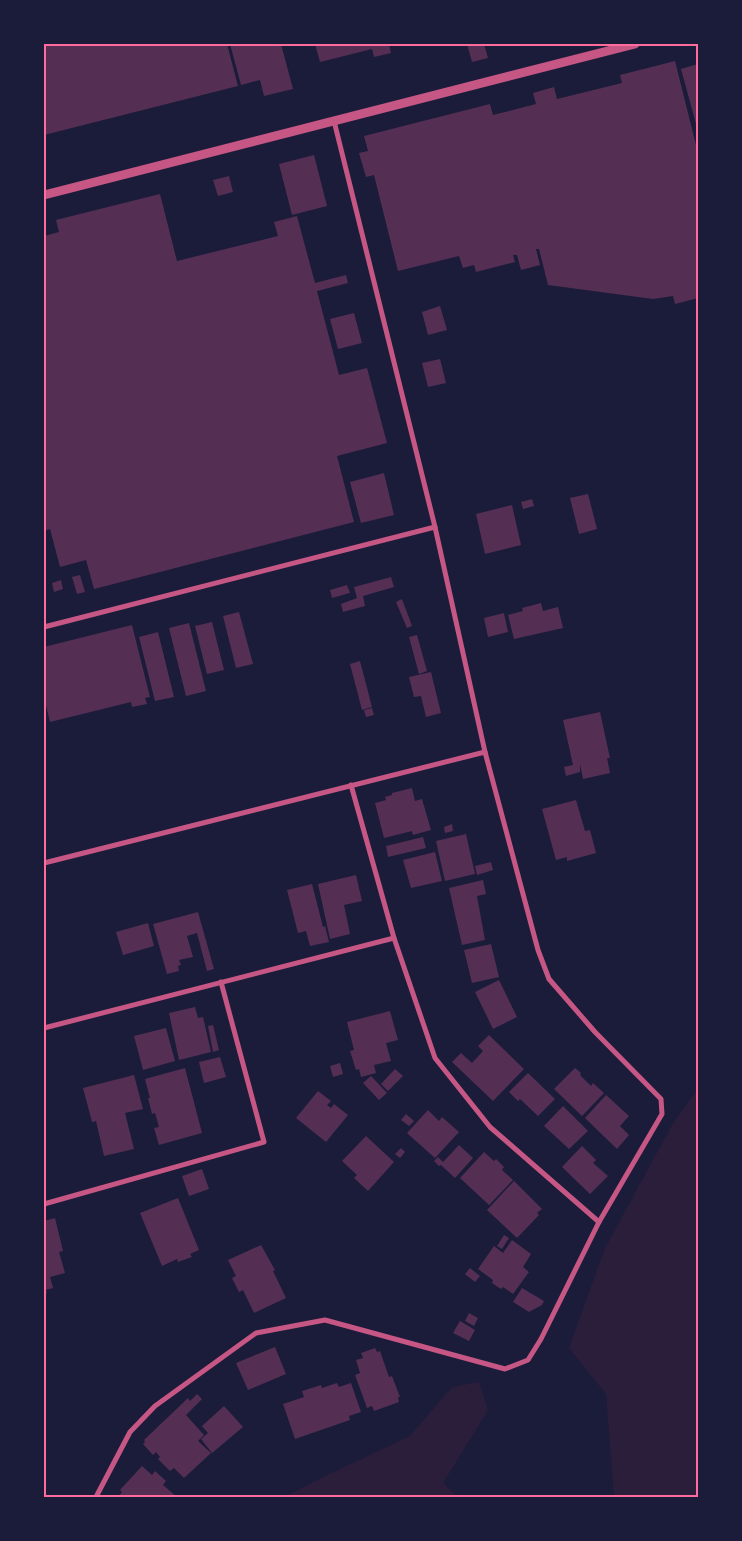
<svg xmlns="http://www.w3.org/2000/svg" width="742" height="1541" font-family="Karla,sans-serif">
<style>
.green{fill:#2a1e3b}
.building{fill:#542f53}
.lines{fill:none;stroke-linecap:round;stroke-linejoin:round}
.minor{stroke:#c65784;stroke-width:5}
.tertiary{stroke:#c65784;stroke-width:9}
.neatline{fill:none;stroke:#ff6b9d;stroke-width:2}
</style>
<rect width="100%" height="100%" fill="#1b1b3a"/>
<g class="green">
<path d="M697,1090L698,1497H614L606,1394L569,1348L605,1248L672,1125Z"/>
<path d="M479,1382L488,1410L443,1483L457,1497H285L321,1478L410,1436L452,1387Z"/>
</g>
<g class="building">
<path d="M44,44H227L238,86L44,135Z"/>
<path d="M230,44H281L293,89L264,96L260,80L241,85Z"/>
<path d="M315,44H389L391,53L374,57L372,49L320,62Z"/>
<path d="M467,44H484L488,58L472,62Z"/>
<path d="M675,61L698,153V298L675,304L673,296L653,299L548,285L539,249H536L540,265L521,270L517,255H513L515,262L476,272L474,265L463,268L459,256L398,271L374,175L366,177L359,153L368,151L364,136L490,104L493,115L536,104L533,93L554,87L557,99L622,83L620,75Z"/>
<path d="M698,64V131L681,69Z"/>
<path d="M314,155L327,206L292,215L279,164Z"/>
<path d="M229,176L233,192L218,196L213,180Z"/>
<path d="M160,194L177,261L278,236L274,222L297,216L315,283L346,275L348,283L317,291L339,375L367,368L387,443L337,456L354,522L94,589L86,560L60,567L50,529L44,531V236L59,232L56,220Z"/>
<path d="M440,306L447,330L428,335L422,312Z"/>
<path d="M354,313L362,343L338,349L330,319Z"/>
<path d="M440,359L446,383L428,387L422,363Z"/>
<path d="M384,473L394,515L361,523L350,482Z"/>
<path d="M588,494L597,529L579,534L570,498Z"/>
<path d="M532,499L534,506L523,509L521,502Z"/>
<path d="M512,505L521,545L485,554L476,514Z"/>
<path d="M80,575L85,592L77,594L72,577Z"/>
<path d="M391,577L394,587L363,596L365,606L343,612L341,604L357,598L354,587Z"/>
<path d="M61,580L63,589L54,592L52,583Z"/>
<path d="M347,585L350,593L332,598L330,590Z"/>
<path d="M402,599L412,626L407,628L396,602Z"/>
<path d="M541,603L543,611L558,607L563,628L514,639L508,615L523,611L522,608Z"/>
<path d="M239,612L253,664L236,668L223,616Z"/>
<path d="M504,613L508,632L488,637L484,618Z"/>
<path d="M212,622L224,670L207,674L195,626Z"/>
<path d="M189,623L206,691L186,696L169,628Z"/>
<path d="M132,625L150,697L145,698L147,704L132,707L131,702L50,722L44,697V647Z"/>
<path d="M158,632L174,697L155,701L139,637Z"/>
<path d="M417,635L427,671L419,674L409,637Z"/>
<path d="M360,661L372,707L362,710L350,664Z"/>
<path d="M431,672L441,713L426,717L421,696L414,697L409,677Z"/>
<path d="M372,708L374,715L366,717L364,710Z"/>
<path d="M600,712L610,758H607L610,773L583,779L580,764V772L566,776L564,767L573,765L563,720Z"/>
<path d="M412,788L415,801L422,799L431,830L413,835L412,831L384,838L375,803L386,800L385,797L392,795V793Z"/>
<path d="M576,800L585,831L590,830L596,853L567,861V857L556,860L542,809Z"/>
<path d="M452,824L453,831L445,833L444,827Z"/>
<path d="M466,834L475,874L445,881L436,841Z"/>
<path d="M423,837L426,848L388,857L386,846Z"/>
<path d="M435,852L442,881L411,888L403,860Z"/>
<path d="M491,862L493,870L477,875L475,866Z"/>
<path d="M356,875L362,901L344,905L350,934L330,939L318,884Z"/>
<path d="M483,880L486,894L477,896L485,940L462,945L449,888Z"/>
<path d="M312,884L323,927L325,926L329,942L310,946L306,931L298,933L287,890Z"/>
<path d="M198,912L214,969L207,971L197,933L187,936L193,957L179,960L181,965L178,966L179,971L167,974L153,924Z"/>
<path d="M148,923L154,946L123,955L116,932Z"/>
<path d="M491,944L499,977L472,983L464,950Z"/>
<path d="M499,980L517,1017L493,1029L475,992Z"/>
<path d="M195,1007L198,1018L203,1017L211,1052L179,1060L169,1013Z"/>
<path d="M390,1011L398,1040L386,1043L391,1061L374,1065L376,1073L361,1077L359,1069L356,1070L350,1051L354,1050L347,1022Z"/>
<path d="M213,1025L219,1050L213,1052L208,1026Z"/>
<path d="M166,1028L175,1061L143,1070L134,1036Z"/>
<path d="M489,1035L524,1069L493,1101L452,1062L461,1053L472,1063L483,1051L478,1046Z"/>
<path d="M220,1057L226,1077L204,1083L199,1062Z"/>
<path d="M340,1063L343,1074L333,1077L330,1066Z"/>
<path d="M185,1068L202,1133L159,1145L154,1128L159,1127L155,1113L152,1114L148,1098H150L145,1079Z"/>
<path d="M575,1068L581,1073L580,1075L591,1086L593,1083L604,1093L582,1116L554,1089Z"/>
<path d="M395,1069L403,1076L388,1091L381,1084Z"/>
<path d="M528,1073L555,1099L538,1116L520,1099L518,1101L509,1092Z"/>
<path d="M134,1075L143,1109L125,1113L134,1149L104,1156L96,1121L92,1122L83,1088Z"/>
<path d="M371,1076L387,1093L379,1100L363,1083Z"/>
<path d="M318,1091L331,1101L327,1105L331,1108L334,1104L348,1115L326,1142L296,1118Z"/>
<path d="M606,1095L629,1116L620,1126L629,1135L617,1149L585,1118Z"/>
<path d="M563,1106L588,1131L569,1149L544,1126Z"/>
<path d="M428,1110L439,1121L442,1117L459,1132L435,1158L407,1133Z"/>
<path d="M406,1114L414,1121L409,1126L401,1120Z"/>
<path d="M366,1136L394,1162L368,1191L354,1178L357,1175L342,1161Z"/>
<path d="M459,1145L473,1158L455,1178L441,1165L439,1166L434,1161L438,1157L443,1162Z"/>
<path d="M582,1146L596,1160L593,1163L608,1176L590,1194L562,1167Z"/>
<path d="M401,1148L405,1152L400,1158L395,1154Z"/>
<path d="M484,1152L494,1161L496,1159L504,1167L502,1170L513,1180L489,1205L460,1178Z"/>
<path d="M202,1169L209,1189L189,1196L182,1176Z"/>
<path d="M514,1181L542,1209L537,1213L539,1215L517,1238L487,1210Z"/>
<path d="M178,1198L199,1250L190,1254L192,1257L178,1262L177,1259L162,1266L140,1213Z"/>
<path d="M55,1218L63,1251L59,1252L65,1273L50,1277L53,1288L46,1290L47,1293L44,1294V1221Z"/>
<path d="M504,1235L509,1238L502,1249L497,1246Z"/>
<path d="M512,1240L531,1254L523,1267L529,1272L513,1294L503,1287L501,1289L492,1283L493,1280L478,1269L494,1246L503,1253Z"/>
<path d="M261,1245L275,1270L273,1271L286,1298L254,1313L243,1290L239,1292L232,1278L236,1276L228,1260Z"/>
<path d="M470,1268L480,1276L475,1282L465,1274Z"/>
<path d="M522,1288L544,1301L542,1305L529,1312L513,1302Z"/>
<path d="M469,1313L478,1318L474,1326L465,1321Z"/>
<path d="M460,1321L475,1330L469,1341L453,1333Z"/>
<path d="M275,1347L286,1374L248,1390L236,1363Z"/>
<path d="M375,1348L377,1352L380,1351L389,1377L392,1376L400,1397H398L399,1402L374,1411L372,1406L367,1408L355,1375L360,1373L356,1360L363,1358L361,1353Z"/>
<path d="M337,1383L339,1387L351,1383L361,1412L349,1416L350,1420L295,1439L283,1404L304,1397L302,1391L321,1385L322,1388Z"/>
<path d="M197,1394L202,1399L186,1415L204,1435L198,1441L211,1453L184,1478L174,1468L170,1471L158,1459L160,1457L156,1452L153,1455L143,1444L145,1442L144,1440L188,1398L190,1401Z"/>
<path d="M224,1406L243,1427L212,1453L201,1439L208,1433L202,1426Z"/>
<path d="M142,1466L152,1475L155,1471L166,1481L163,1485L177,1497H121L119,1496L122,1492L120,1490Z"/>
</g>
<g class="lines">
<g class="minor">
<path d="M44,627L435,527"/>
<path d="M351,785L394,938L435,1058L490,1127L599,1222"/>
<path d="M44,863L485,752"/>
<path d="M44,1028L394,938"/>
<path d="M44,1204L264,1142L221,982"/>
<path d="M96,1497L130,1432L155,1406L256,1333L325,1320L505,1369L528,1360L541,1339L599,1222L662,1114L661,1099L595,1032L549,979L538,950L485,752L435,527L334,121"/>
</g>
<path class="tertiary" d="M44,195L635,44"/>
</g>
<rect width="742" height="1541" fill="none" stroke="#1b1b3a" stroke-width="90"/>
<rect x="45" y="45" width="652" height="1451" class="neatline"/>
</svg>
